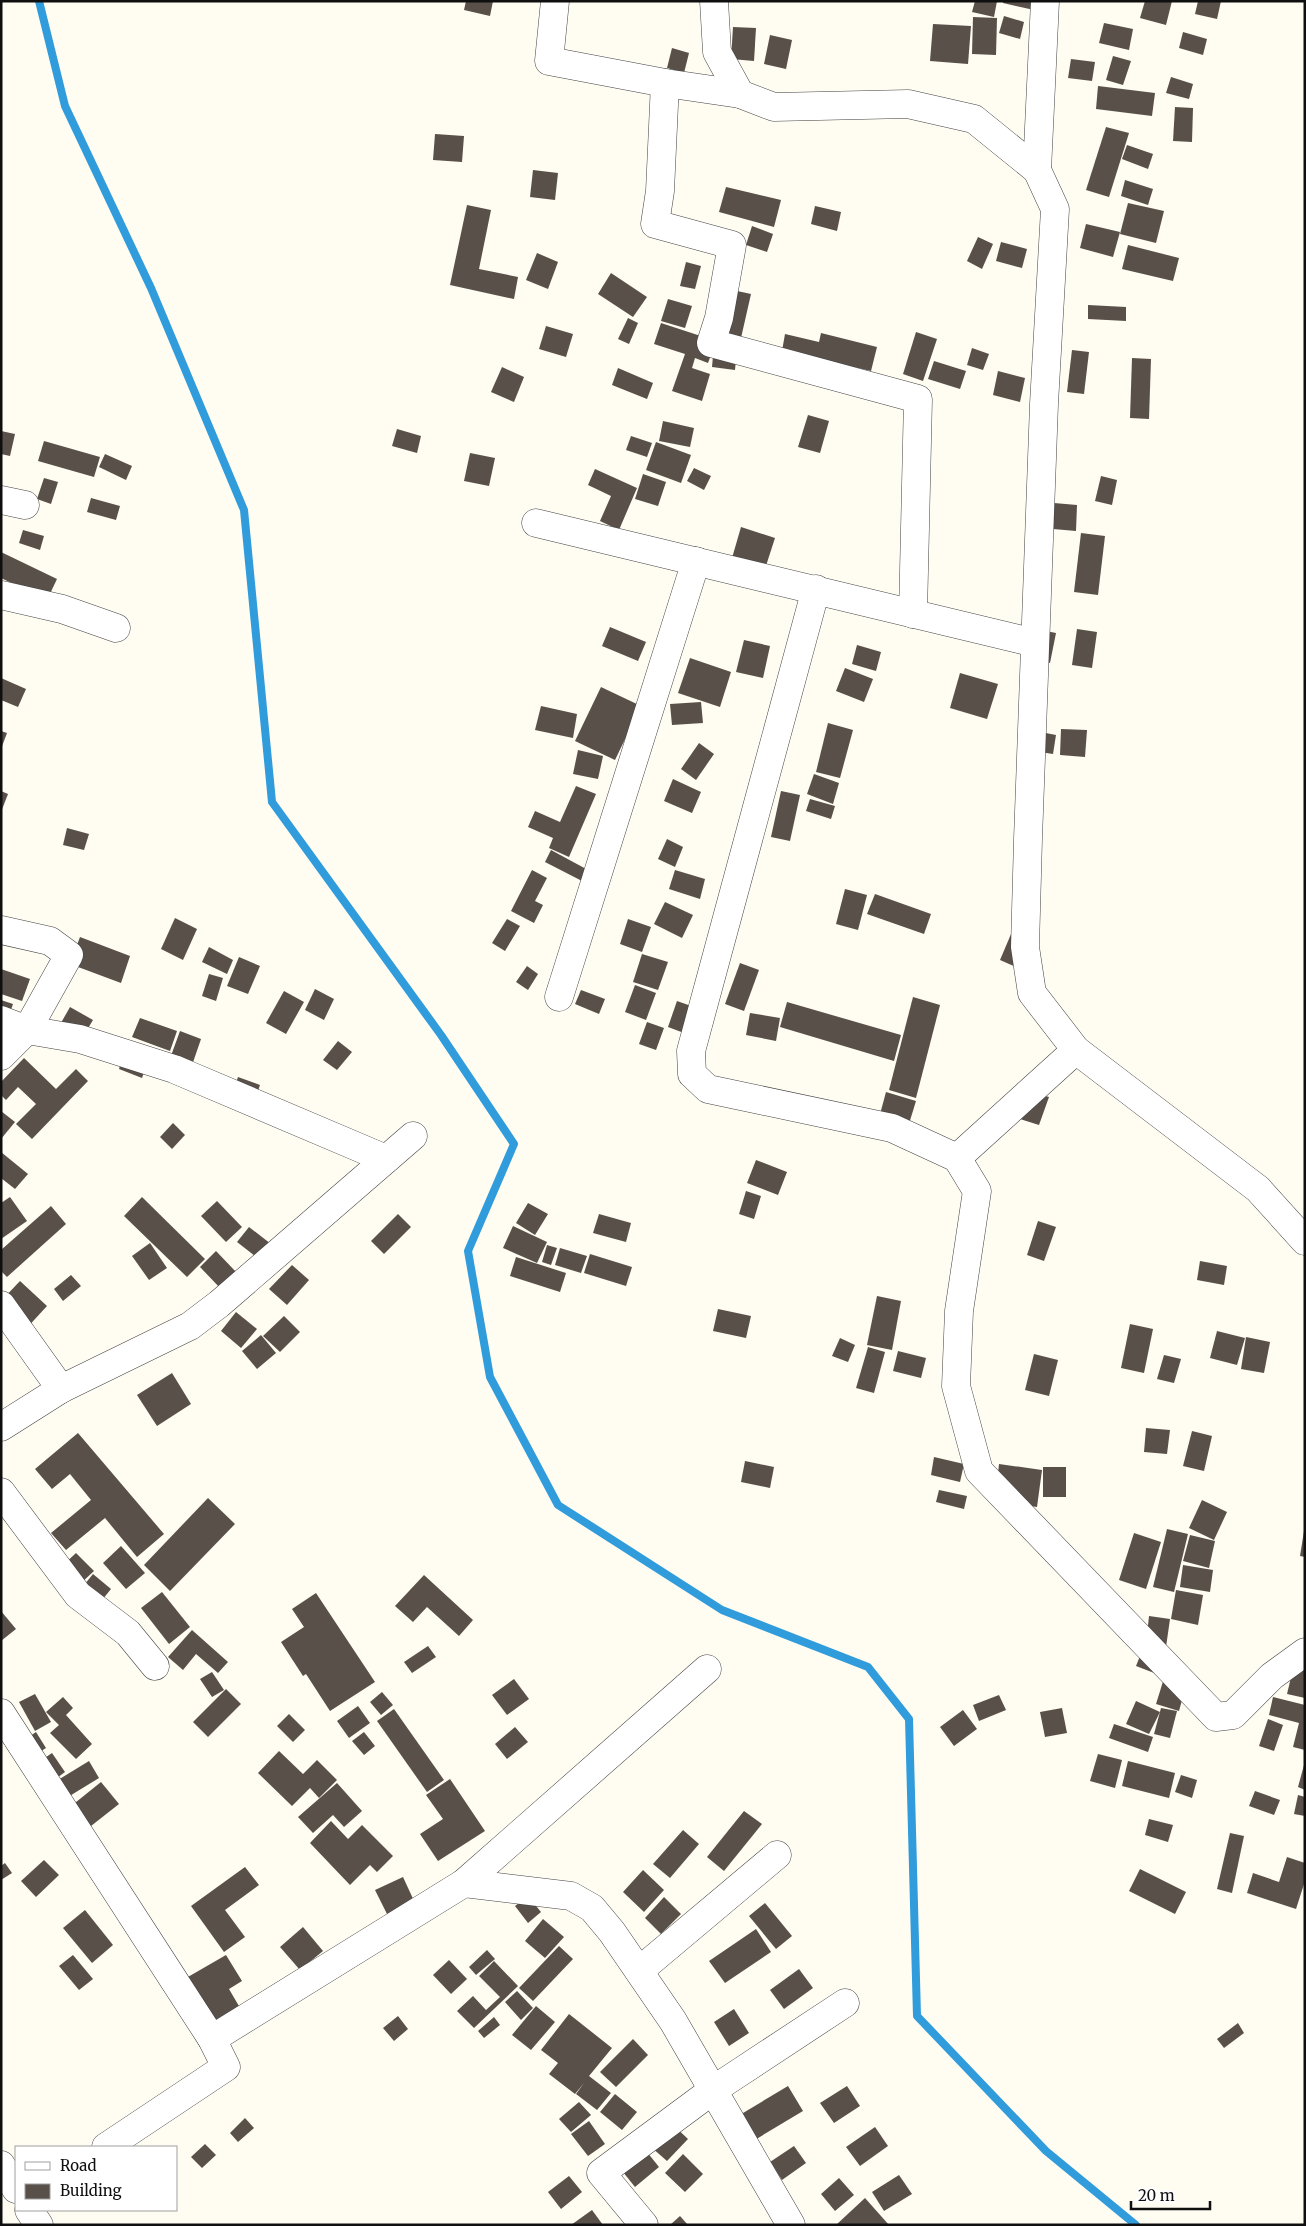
<svg xmlns="http://www.w3.org/2000/svg" width="1306" height="2226" font-family="Merriweather,serif">
<style>
.lines{fill:none;stroke-linecap:round;stroke-linejoin:round}
.stream{stroke:#309cdb;stroke-width:8}
.building{fill:#59504a}
.street-casing{stroke:#424242;stroke-width:29}
.street{stroke:#fff;stroke-width:28}
</style>
<rect width="100%" height="100%" fill="#fffcf2"/>
<g class="lines">
<path class="stream" d="M39,1L65,106L151,288L244,510L272,802L441,1035L514,1144L468,1251L490,1377L558,1505L722,1610L868,1667L909,1719L917,2016L1046,2151L1136,2225"/>
</g>
<g class="building">
<path d="M466,1H493L490,16L464,10Z"/>
<path d="M975,1H997L994,17L972,12Z"/>
<path d="M1003,1H1036L1034,10L1003,3Z"/>
<path d="M1145,1H1172L1166,25L1140,18Z"/>
<path d="M1198,1H1221L1217,19L1195,14Z"/>
<path d="M1004,16L1024,22L1020,39L999,33Z"/>
<path d="M973,17L997,18L996,55L972,54Z"/>
<path d="M1104,23L1133,29L1129,50L1099,43Z"/>
<path d="M933,24L971,26L968,64L930,61Z"/>
<path d="M733,27L756,28L754,61L731,59Z"/>
<path d="M1183,32L1207,39L1203,55L1179,48Z"/>
<path d="M770,35L792,40L786,69L764,64Z"/>
<path d="M672,48L689,53L684,73L667,68Z"/>
<path d="M1113,56L1131,61L1123,85L1106,80Z"/>
<path d="M1071,59L1095,62L1092,81L1068,78Z"/>
<path d="M1171,77L1193,84L1189,99L1166,93Z"/>
<path d="M1098,86L1155,93L1152,116L1096,109Z"/>
<path d="M1175,107L1193,108L1192,142L1173,141Z"/>
<path d="M1106,127L1129,133L1109,197L1086,190Z"/>
<path d="M435,134L464,136L462,162L433,160Z"/>
<path d="M1127,145L1153,154L1148,169L1122,159Z"/>
<path d="M533,170L558,173L555,200L530,197Z"/>
<path d="M1125,180L1153,189L1148,205L1121,196Z"/>
<path d="M726,187L781,200L774,227L719,212Z"/>
<path d="M1128,203L1164,211L1156,243L1120,234Z"/>
<path d="M467,205L491,210L479,269L518,277L514,299L450,285Z"/>
<path d="M815,206L841,212L837,231L811,224Z"/>
<path d="M1086,224L1120,232L1113,257L1080,248Z"/>
<path d="M752,226L773,234L767,252L746,245Z"/>
<path d="M978,237L993,244L982,269L967,261Z"/>
<path d="M1001,242L1027,249L1022,268L996,261Z"/>
<path d="M1128,245L1179,258L1173,281L1122,269Z"/>
<path d="M537,253L558,262L548,289L526,280Z"/>
<path d="M686,262L701,266L695,289L680,286Z"/>
<path d="M611,273L647,297L633,317L598,294Z"/>
<path d="M728,289L751,294L741,338L718,332Z"/>
<path d="M668,299L692,306L685,328L661,321Z"/>
<path d="M1088,305L1126,307V321L1088,319Z"/>
<path d="M628,318L638,323L629,344L618,339Z"/>
<path d="M661,323L716,341L708,363L695,358L692,368L710,374L702,401L672,391L685,354L654,344Z"/>
<path d="M546,326L573,334L566,357L539,349Z"/>
<path d="M916,332L937,339L923,381L903,374Z"/>
<path d="M821,333L877,347L871,371L782,351L785,334L819,342Z"/>
<path d="M714,345L737,347L735,370L712,367Z"/>
<path d="M972,348L989,354L983,370L967,365Z"/>
<path d="M1072,350L1089,352L1084,394L1067,392Z"/>
<path d="M1132,358L1151,359L1149,419L1130,418Z"/>
<path d="M934,361L966,371L960,389L928,379Z"/>
<path d="M502,367L524,377L514,402L491,392Z"/>
<path d="M618,368L653,383L647,399L612,385Z"/>
<path d="M998,371L1025,378L1020,402L993,395Z"/>
<path d="M808,415L829,421L820,453L798,447Z"/>
<path d="M663,421L694,428L690,447L659,441Z"/>
<path d="M397,429L421,436L417,453L392,446Z"/>
<path d="M1,431L15,434L10,456L1,454Z"/>
<path d="M631,436L652,443L647,457L626,450Z"/>
<path d="M44,441L100,457L94,477L38,461Z"/>
<path d="M656,442L691,455L681,483L646,470Z"/>
<path d="M470,453L495,458L489,486L464,481Z"/>
<path d="M105,454L132,466L126,480L99,467Z"/>
<path d="M694,468L711,476L704,490L687,481Z"/>
<path d="M595,469L637,488L619,530L600,521L611,496L588,485Z"/>
<path d="M643,474L666,482L658,506L635,499Z"/>
<path d="M1101,476L1117,480L1112,505L1095,501Z"/>
<path d="M44,478L58,482L51,504L37,499Z"/>
<path d="M91,498L120,506L116,520L87,512Z"/>
<path d="M1054,503L1077,505L1076,531L1053,529Z"/>
<path d="M741,527L775,538L763,575L730,565Z"/>
<path d="M23,530L44,536L40,550L19,543Z"/>
<path d="M1081,533L1105,536L1098,595L1074,592Z"/>
<path d="M1,552L57,579L47,600L1,578Z"/>
<path d="M610,627L646,642L638,661L602,646Z"/>
<path d="M1036,629L1056,633L1050,663L1030,659Z"/>
<path d="M1077,629L1097,632L1092,668L1072,665Z"/>
<path d="M744,640L770,646L763,678L736,672Z"/>
<path d="M857,645L881,652L876,671L852,664Z"/>
<path d="M690,658L731,672L720,707L678,693Z"/>
<path d="M845,668L873,679L864,702L836,691Z"/>
<path d="M960,673L998,684L987,719L950,708Z"/>
<path d="M1,678L26,689L18,707L1,700Z"/>
<path d="M601,687L641,706L615,760L575,741Z"/>
<path d="M701,702L703,723L672,725L670,704Z"/>
<path d="M541,706L577,714L573,738L535,730Z"/>
<path d="M828,723L853,730L840,778L816,772Z"/>
<path d="M1061,729L1087,730L1085,757L1060,755Z"/>
<path d="M1030,730L1056,735L1053,754L1027,750Z"/>
<path d="M1,731L7,733L1,749Z"/>
<path d="M699,743L714,754L696,780L681,769Z"/>
<path d="M578,750L603,756L598,779L573,774Z"/>
<path d="M814,774L839,783L833,804L807,794Z"/>
<path d="M673,779L701,792L692,813L664,801Z"/>
<path d="M576,786L596,794L569,857L549,848L553,838L528,827L535,811L560,822Z"/>
<path d="M1,791L8,794L1,812Z"/>
<path d="M781,791L800,795L790,841L771,837Z"/>
<path d="M810,799L835,806L831,819L806,811Z"/>
<path d="M67,828L89,834L84,850L63,845Z"/>
<path d="M667,839L683,847L675,867L658,859Z"/>
<path d="M551,850L588,870L582,881L545,862Z"/>
<path d="M532,870L547,878L535,901L543,905L534,923L511,911Z"/>
<path d="M675,870L705,879L700,899L669,889Z"/>
<path d="M845,889L867,895L858,930L836,924Z"/>
<path d="M875,894L931,914L924,934L867,914Z"/>
<path d="M665,902L693,915L682,938L654,924Z"/>
<path d="M175,918L197,929L183,960L161,949Z"/>
<path d="M507,919L520,926L505,951L492,943Z"/>
<path d="M628,919L651,927L642,952L620,944Z"/>
<path d="M1014,927L1016,967L1000,960Z"/>
<path d="M80,937L130,956L121,983L70,964Z"/>
<path d="M209,947L233,960L227,974L202,962Z"/>
<path d="M642,954L668,962L658,990L633,982Z"/>
<path d="M239,957L260,966L248,994L227,986Z"/>
<path d="M740,963L759,970L744,1011L725,1004Z"/>
<path d="M527,966L538,974L528,990L516,982Z"/>
<path d="M1,969L30,979L22,1001L1,994Z"/>
<path d="M209,974L223,978L216,1001L202,996Z"/>
<path d="M635,985L656,993L646,1020L625,1012Z"/>
<path d="M315,989L334,999L324,1020L305,1010Z"/>
<path d="M581,990L605,999L599,1014L575,1004Z"/>
<path d="M284,991L304,1002L286,1034L266,1023Z"/>
<path d="M913,997L940,1005L916,1098L889,1090Z"/>
<path d="M1,1000L13,1004L6,1024L1,1022Z"/>
<path d="M677,1001L694,1007L684,1033L668,1027Z"/>
<path d="M787,1002L901,1035L894,1061L780,1027Z"/>
<path d="M70,1007L93,1020L75,1050L53,1037Z"/>
<path d="M750,1013L780,1018L776,1041L746,1035Z"/>
<path d="M140,1018L177,1031L170,1051L132,1037Z"/>
<path d="M647,1022L664,1028L656,1050L639,1044Z"/>
<path d="M180,1031L201,1039L190,1071L168,1064Z"/>
<path d="M338,1041L352,1052L337,1070L323,1060Z"/>
<path d="M124,1053L148,1061L142,1078L119,1069Z"/>
<path d="M24,1058L56,1089L76,1069L88,1081L32,1139L16,1124L36,1104L18,1087L6,1100L1,1095V1082Z"/>
<path d="M238,1077L260,1085L251,1111L229,1103Z"/>
<path d="M1029,1091L1049,1097L1039,1125L1020,1119Z"/>
<path d="M886,1092L916,1101L908,1127L879,1118Z"/>
<path d="M1,1111L15,1122L1,1139Z"/>
<path d="M173,1123L185,1135L172,1149L160,1137Z"/>
<path d="M1,1152L28,1174L15,1189L1,1178Z"/>
<path d="M756,1160L787,1172L778,1195L747,1183Z"/>
<path d="M746,1191L761,1196L754,1219L739,1214Z"/>
<path d="M10,1197L27,1221L1,1239V1203Z"/>
<path d="M142,1197L205,1259L187,1277L124,1216Z"/>
<path d="M217,1201L242,1227L226,1242L201,1216Z"/>
<path d="M528,1203L548,1214L535,1235L516,1223Z"/>
<path d="M51,1206L66,1224L7,1277L1,1271V1250Z"/>
<path d="M398,1214L411,1227L384,1254L371,1241Z"/>
<path d="M599,1214L631,1223L626,1242L593,1233Z"/>
<path d="M1038,1221L1056,1227L1044,1261L1027,1255Z"/>
<path d="M513,1226L547,1242L537,1263L503,1248Z"/>
<path d="M249,1227L271,1244L259,1259L237,1242Z"/>
<path d="M150,1243L167,1268L149,1280L132,1256Z"/>
<path d="M547,1245L557,1248L551,1265L542,1262Z"/>
<path d="M560,1248L587,1256L581,1273L555,1265Z"/>
<path d="M216,1251L238,1274L222,1290L200,1267Z"/>
<path d="M590,1254L632,1267L626,1286L584,1273Z"/>
<path d="M516,1257L566,1273L560,1292L510,1276Z"/>
<path d="M1200,1261L1227,1266L1224,1285L1197,1280Z"/>
<path d="M292,1265L309,1280L287,1305L269,1289Z"/>
<path d="M71,1275L81,1286L63,1301L54,1289Z"/>
<path d="M20,1281L47,1306L24,1331L1,1301Z"/>
<path d="M877,1296L901,1301L892,1350L867,1345Z"/>
<path d="M718,1309L751,1316L746,1338L713,1331Z"/>
<path d="M236,1312L257,1329L241,1348L221,1331Z"/>
<path d="M284,1316L300,1332L280,1352L263,1336Z"/>
<path d="M1130,1324L1153,1329L1144,1373L1121,1368Z"/>
<path d="M1217,1331L1245,1338L1237,1365L1210,1358Z"/>
<path d="M261,1335L276,1353L257,1369L242,1351Z"/>
<path d="M1246,1337L1270,1342L1264,1373L1241,1369Z"/>
<path d="M840,1338L855,1345L848,1362L832,1356Z"/>
<path d="M868,1347L885,1352L874,1393L856,1388Z"/>
<path d="M898,1351L926,1358L921,1378L893,1371Z"/>
<path d="M1034,1354L1058,1360L1049,1396L1025,1390Z"/>
<path d="M1164,1355L1181,1359L1174,1383L1157,1379Z"/>
<path d="M172,1373L191,1404L157,1426L137,1395Z"/>
<path d="M1146,1428L1170,1430L1167,1454L1144,1452Z"/>
<path d="M1192,1431L1212,1436L1204,1471L1183,1466Z"/>
<path d="M78,1433L164,1534L137,1557L105,1518L66,1550L51,1533L91,1500L70,1474L52,1489L35,1469Z"/>
<path d="M934,1457L964,1464L960,1482L931,1475Z"/>
<path d="M745,1461L774,1467L770,1488L741,1482Z"/>
<path d="M999,1464L1042,1470L1037,1507L995,1501Z"/>
<rect x="1043" y="1467" width="23" height="30"/>
<path d="M939,1490L967,1496L964,1509L936,1502Z"/>
<path d="M208,1498L235,1524L170,1591L144,1565Z"/>
<path d="M1202,1500L1227,1512L1214,1540L1189,1528Z"/>
<path d="M1167,1529L1188,1534L1174,1592L1153,1587Z"/>
<path d="M1304,1531H1305V1557L1300,1556Z"/>
<path d="M1134,1533L1161,1542L1146,1589L1119,1580Z"/>
<path d="M1190,1535L1215,1541L1209,1568L1183,1561Z"/>
<path d="M121,1546L145,1573L126,1589L103,1563Z"/>
<path d="M76,1553L94,1571L80,1584L62,1566Z"/>
<path d="M1183,1565L1213,1570L1210,1592L1180,1587Z"/>
<path d="M93,1574L111,1589L98,1605L80,1590Z"/>
<path d="M424,1575L473,1620L459,1636L427,1607L413,1622L395,1606Z"/>
<path d="M1176,1590L1203,1595L1198,1625L1171,1619Z"/>
<path d="M162,1592L190,1627L169,1644L141,1608Z"/>
<path d="M316,1593L375,1682L330,1711L306,1674L303,1676L281,1642L304,1627L292,1609Z"/>
<path d="M1,1611L16,1629L1,1641Z"/>
<path d="M1149,1616L1170,1619L1166,1647L1146,1645Z"/>
<path d="M192,1630L228,1662L218,1673L196,1654L183,1670L168,1657Z"/>
<path d="M428,1646L436,1657L412,1673L404,1662Z"/>
<path d="M1142,1651L1162,1676L1136,1666Z"/>
<path d="M1293,1669L1305,1671V1698L1287,1694Z"/>
<path d="M212,1672L224,1690L212,1697L200,1679Z"/>
<path d="M1165,1675L1187,1682L1179,1711L1156,1704Z"/>
<path d="M514,1679L529,1699L507,1715L492,1695Z"/>
<path d="M226,1689L241,1704L208,1737L193,1722Z"/>
<path d="M382,1692L393,1705L381,1715L370,1702Z"/>
<path d="M35,1694L51,1722L35,1731L19,1702Z"/>
<path d="M999,1695L1006,1710L979,1721L973,1705Z"/>
<path d="M63,1697L73,1708L66,1715L92,1744L76,1759L50,1733L59,1725L46,1712Z"/>
<path d="M1273,1697L1305,1705V1750L1293,1747L1299,1723L1269,1715Z"/>
<path d="M1136,1701L1160,1712L1149,1734L1126,1724Z"/>
<path d="M358,1706L370,1723L349,1738L337,1721Z"/>
<path d="M1062,1708L1067,1733L1045,1737L1040,1712Z"/>
<path d="M1161,1708L1177,1711L1170,1738L1154,1734Z"/>
<path d="M394,1709L444,1780L427,1792L377,1721Z"/>
<path d="M963,1710L977,1729L954,1746L940,1727Z"/>
<path d="M289,1714L305,1730L293,1742L277,1726Z"/>
<path d="M1268,1719L1283,1725L1274,1751L1259,1746Z"/>
<path d="M1114,1724L1153,1737L1148,1752L1109,1738Z"/>
<path d="M515,1727L528,1742L507,1759L495,1744Z"/>
<path d="M36,1732L46,1748L24,1762L14,1747Z"/>
<path d="M364,1732L375,1746L364,1755L352,1741Z"/>
<path d="M279,1751L303,1774L317,1760L337,1780L319,1798L310,1788L292,1806L258,1773Z"/>
<path d="M52,1753L65,1772L46,1786L33,1766Z"/>
<path d="M1098,1754L1122,1760L1115,1788L1090,1781Z"/>
<path d="M89,1761L99,1778L50,1808L40,1791Z"/>
<path d="M1128,1761L1175,1773L1169,1798L1122,1786Z"/>
<path d="M1304,1765H1305V1790L1298,1787Z"/>
<path d="M1181,1775L1197,1780L1192,1798L1175,1792Z"/>
<path d="M450,1779L485,1831L438,1861L420,1834L443,1819L426,1795Z"/>
<path d="M101,1782L119,1804L77,1837L60,1815Z"/>
<path d="M337,1783L362,1811L344,1827L333,1815L313,1833L298,1817Z"/>
<path d="M1255,1791L1280,1800L1274,1815L1249,1806Z"/>
<path d="M1298,1795L1305,1797V1816L1294,1814Z"/>
<path d="M744,1811L762,1824L724,1871L707,1857Z"/>
<path d="M1149,1819L1173,1825L1168,1842L1145,1835Z"/>
<path d="M331,1821L348,1839L362,1825L393,1856L377,1872L370,1865L350,1885L310,1843Z"/>
<path d="M683,1830L699,1844L670,1878L653,1864Z"/>
<path d="M1230,1833L1244,1836L1232,1893L1217,1889Z"/>
<path d="M1287,1857L1305,1863V1881L1296,1909L1247,1893L1253,1873L1279,1882Z"/>
<path d="M44,1860L59,1875L36,1897L21,1881Z"/>
<path d="M5,1863L12,1873L1,1880V1866Z"/>
<path d="M245,1867L259,1885L225,1910L245,1937L224,1952L191,1906Z"/>
<path d="M1140,1869L1186,1892L1175,1914L1129,1891Z"/>
<path d="M643,1870L664,1890L644,1912L623,1892Z"/>
<path d="M403,1877L415,1903L388,1916L375,1890Z"/>
<path d="M528,1896L541,1912L528,1923L515,1906Z"/>
<path d="M664,1897L681,1914L661,1934L645,1918Z"/>
<path d="M765,1903L792,1936L776,1949L749,1916Z"/>
<path d="M85,1910L113,1945L92,1963L63,1928Z"/>
<path d="M543,1919L564,1937L545,1958L525,1941Z"/>
<path d="M303,1927L323,1951L300,1970L280,1947Z"/>
<path d="M756,1929L771,1952L725,1983L709,1961Z"/>
<path d="M559,1946L573,1959L533,2001L519,1988Z"/>
<path d="M487,1950L495,1959L476,1975L469,1967Z"/>
<path d="M73,1955L93,1979L79,1990L59,1966Z"/>
<path d="M226,1955L242,1981L229,1989L243,2013L204,2036L174,1985Z"/>
<path d="M449,1960L467,1979L451,1994L433,1975Z"/>
<path d="M494,1961L518,1986L474,2028L457,2011L473,1996L486,2010L500,1997L479,1976Z"/>
<path d="M799,1969L813,1988L784,2009L770,1990Z"/>
<path d="M517,1991L533,2008L521,2020L505,2002Z"/>
<path d="M536,2006L555,2022L531,2050L512,2035Z"/>
<path d="M734,2009L749,2033L729,2046L714,2022Z"/>
<path d="M569,2014L612,2048L589,2076L611,2093L597,2110L576,2094L584,2083L575,2094L549,2074L558,2063L541,2050Z"/>
<path d="M398,2016L408,2029L394,2041L383,2028Z"/>
<path d="M494,2017L500,2025L484,2038L478,2031Z"/>
<path d="M1238,2023L1244,2033L1224,2048L1217,2039Z"/>
<path d="M633,2039L648,2055L616,2087L600,2072Z"/>
<path d="M788,2086L803,2111L743,2147L728,2122Z"/>
<path d="M847,2086L860,2106L834,2123L820,2103Z"/>
<path d="M615,2094L637,2112L622,2130L600,2112Z"/>
<path d="M579,2102L591,2115L571,2132L559,2119Z"/>
<path d="M245,2118L254,2128L238,2142L230,2133Z"/>
<path d="M589,2121L605,2144L588,2156L571,2134Z"/>
<path d="M672,2124L688,2139L667,2161L651,2147Z"/>
<path d="M875,2127L888,2146L860,2166L846,2147Z"/>
<path d="M205,2144L216,2155L202,2168L191,2157Z"/>
<path d="M794,2146L806,2163L782,2180L770,2162Z"/>
<path d="M643,2147L659,2167L635,2187L619,2167Z"/>
<path d="M683,2154L703,2174L685,2192L665,2173Z"/>
<path d="M899,2175L912,2194L884,2211L872,2192Z"/>
<path d="M569,2176L582,2192L561,2209L548,2192Z"/>
<path d="M839,2178L854,2195L835,2211L821,2194Z"/>
<path d="M865,2198L889,2225H836Z"/>
<path d="M592,2210L603,2225H571Z"/>
<path d="M680,2216L688,2225H670Z"/>
</g>
<g class="lines">
<defs>
<g id="street">
<path d="M555,1L549,61L665,83L660,191L655,224L732,245L719,318L711,343L918,399L913,614"/>
<path d="M714,1L717,52L740,94L774,107L908,104L974,119L1037,170L1055,209L1044,404L1028,839L1025,947L1032,993L1076,1050L1258,1189L1305,1241"/>
<path d="M665,83L740,94"/>
<path d="M1037,170L1045,1"/>
<path d="M1,500L25,505"/>
<path d="M536,523L1035,643"/>
<path d="M816,589L691,1051L692,1074L708,1089L892,1128L957,1158L977,1191L959,1311L956,1386L979,1471L1216,1717L1233,1715L1272,1676L1305,1652"/>
<path d="M1,595L62,609L116,628"/>
<path d="M1,930L50,941L69,955L27,1030L1,1056"/>
<path d="M559,997L696,561"/>
<path d="M1,1020L27,1030L80,1039L174,1069L386,1159"/>
<path d="M957,1158L1076,1050"/>
<path d="M1,1305L61,1389"/>
<path d="M1,1427L61,1389L190,1326L219,1304L413,1136"/>
<path d="M1,1492L78,1595L128,1633L155,1666"/>
<path d="M1,1713L212,2039L226,2067L106,2147"/>
<path d="M464,1883L571,1896L592,1908L612,1932L673,2021L791,2225"/>
<path d="M639,1971L777,1855"/>
<path d="M212,2039L464,1883L707,1669"/>
<path d="M1,2165L16,2189"/>
<path d="M29,2210L39,2225"/>
<path d="M644,2225L601,2173L713,2090L845,2003"/>
</g>
</defs>
<use href="#street" class="street-casing"/>
<use href="#street" class="street"/>
</g>
<rect width="1306" height="2226" fill="none" stroke="#0f0f0f" stroke-width="5"/>
<rect x="15" y="2146" width="162" height="65" fill="#ffffff" stroke="#9f9f9f"/>
<rect x="25" y="2162" width="25" height="8" fill="#ffffff" stroke="#9f9f9f"/>
<text x="60" y="2171" font-size="15" fill="#0f0f0f">Road</text>
<rect x="25" y="2184" width="25" height="15" fill="#59504a" stroke="#9f9f9f"/>
<text x="60" y="2196" font-size="15" fill="#0f0f0f">Building</text>
<path d="M1131 2201v8h79v-8" fill="none" stroke="#0f0f0f" stroke-width="2.5"/>
<text x="1138" y="2201" font-size="15" fill="#0f0f0f" stroke="#ffffff" stroke-width="4" paint-order="stroke">20 m</text>
</svg>
